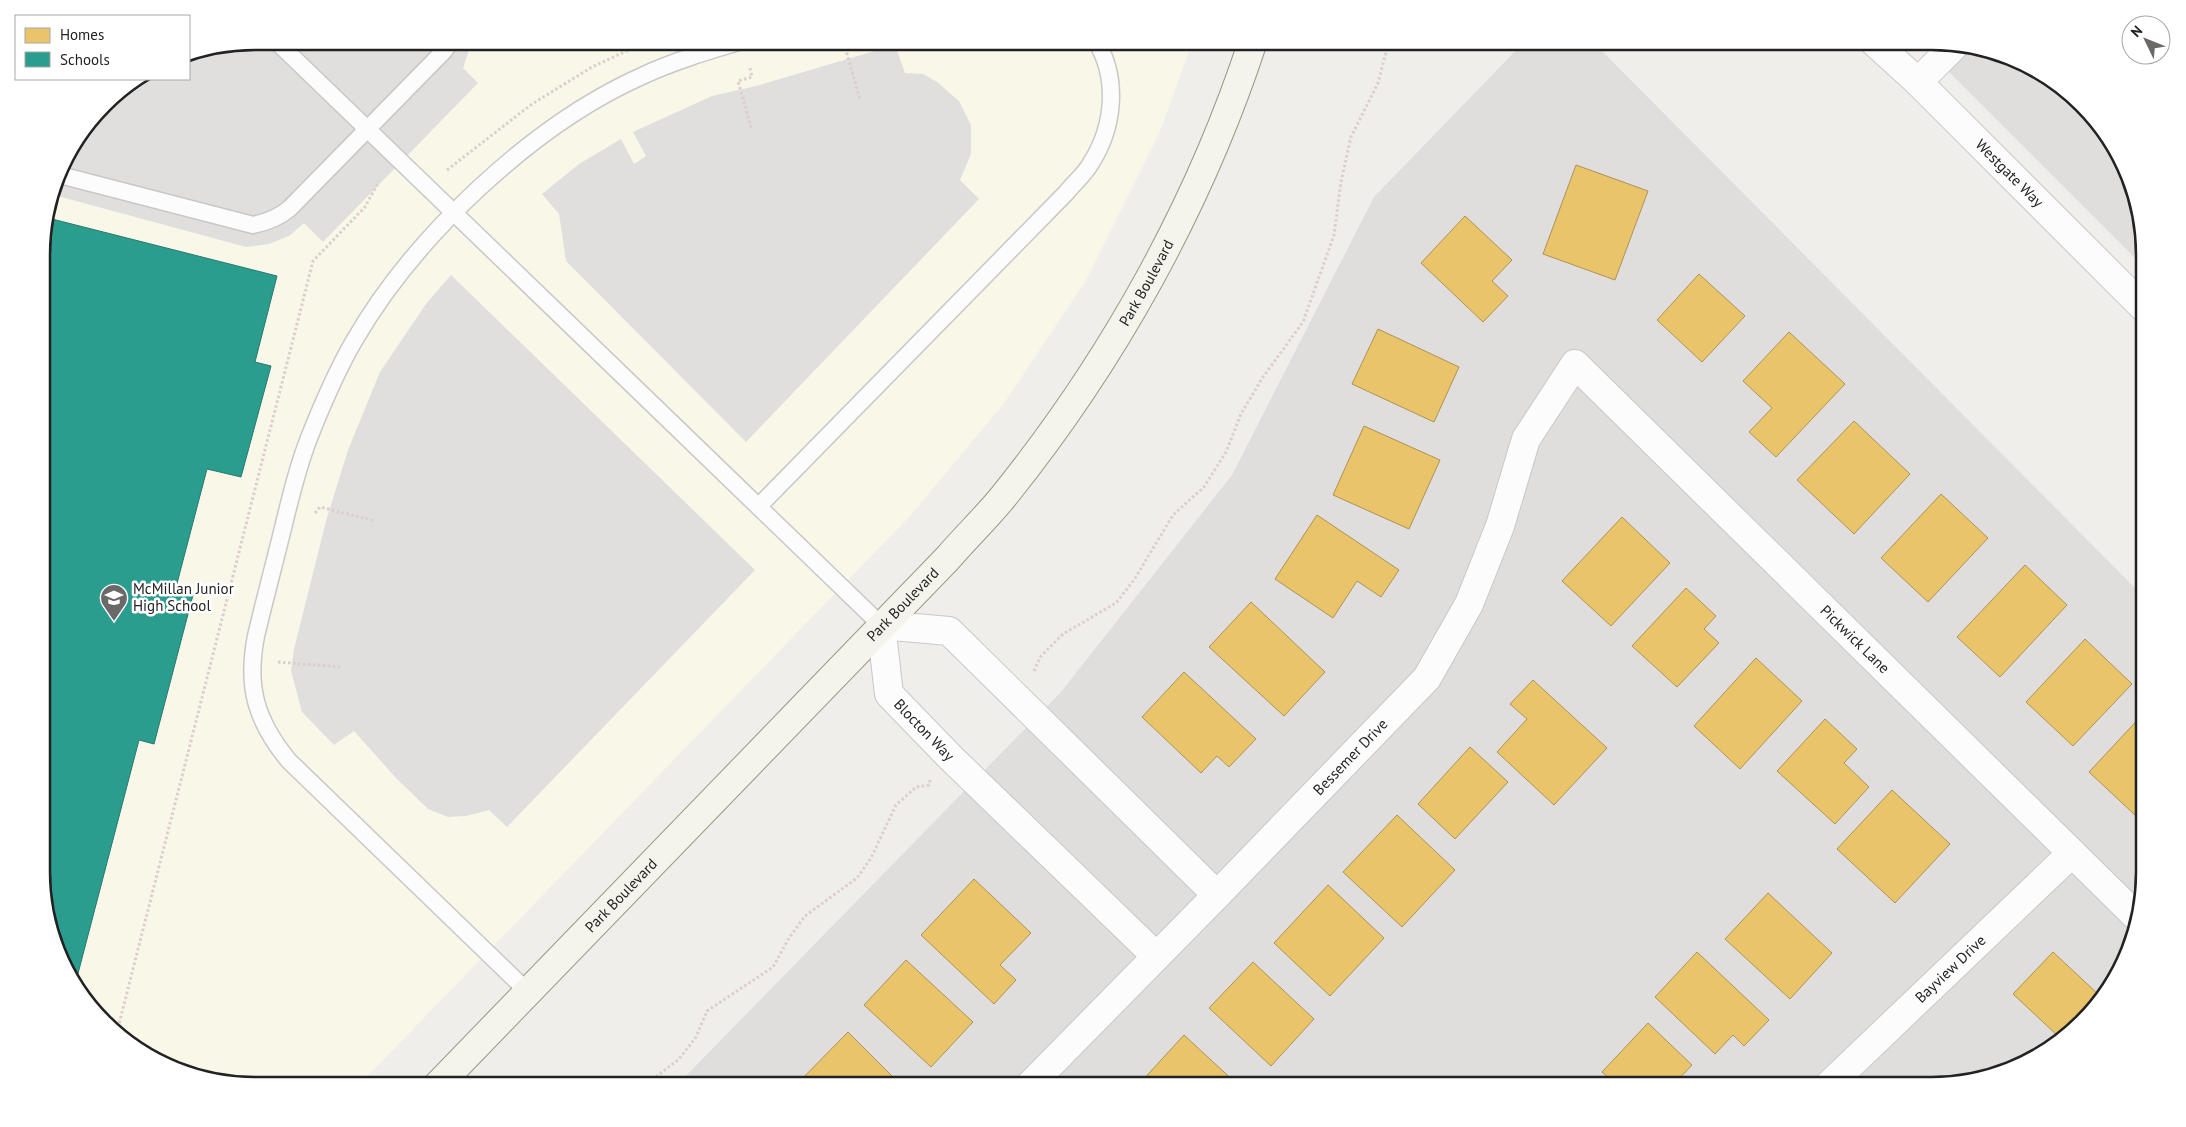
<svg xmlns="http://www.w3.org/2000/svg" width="2186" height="1127" font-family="'PT Sans',sans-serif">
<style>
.residential{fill:#dfdedc}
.education{fill:#f8f7e8}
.parking{fill:#e0dfde}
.homes{fill:#e9c46a;stroke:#ad9354}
.schools{fill:#2a9d8f;stroke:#28786e}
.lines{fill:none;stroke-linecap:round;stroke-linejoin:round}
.service-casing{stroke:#c9c8c7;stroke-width:19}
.minor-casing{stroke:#c9c8c7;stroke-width:30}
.tertiary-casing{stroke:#c9c8c7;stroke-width:30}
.secondary-casing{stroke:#999a82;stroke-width:30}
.path{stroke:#dccecd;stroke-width:3;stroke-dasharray:2.5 2.5;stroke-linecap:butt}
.service{stroke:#fdfcfc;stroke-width:16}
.minor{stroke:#fdfcfc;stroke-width:28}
.tertiary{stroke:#fdfcfc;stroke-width:28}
.secondary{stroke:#f4f4ed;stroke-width:28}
.labels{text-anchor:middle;stroke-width:5;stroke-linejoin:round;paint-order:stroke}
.street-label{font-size:15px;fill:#222;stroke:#fff}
.poi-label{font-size:15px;fill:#222;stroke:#fff;text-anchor:start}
.rim{fill:none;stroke:#222;stroke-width:2.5}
</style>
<rect width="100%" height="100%" fill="#f0eeeb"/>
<g class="residential">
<path d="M1525,41H1592L2144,597L2145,872L2123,967L2091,1013L2049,1050L1999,1074L1944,1085L676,1086L1061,692L1232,475L1374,197Z"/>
<path d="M1918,41H1931L2026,63L2072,95L2108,136L2143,228V266Z"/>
</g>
<path class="education" d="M255,41H1193L1160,131L1087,279L1005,402L911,515L358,1086H255L160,1064L85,1002L58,954L43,900L42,241L63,160L114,95L139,79H189V54Z"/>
<g class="parking">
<path d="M255,41H472L463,68L478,83L323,242L304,223L289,236L269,244L246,247L54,195L63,160L114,95L139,79H189V54Z"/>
<path d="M895,45L905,73L923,74L937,82L959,101L971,125V154L960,180L979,199L746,442L566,261L559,214L542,194L579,164L621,139L634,164L646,156L633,132L712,96L756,86Z"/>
<path d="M451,275L755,570L507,827L489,810L466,816L448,817L428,809L396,778L354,731L334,745L302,712L291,671L294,649L326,521L348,450L380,372L426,304Z"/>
</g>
<g class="homes">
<path d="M1576,165L1648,191L1615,280L1543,254Z"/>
<path d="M1465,216L1512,260L1492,281L1508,296L1483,322L1421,263Z"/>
<path d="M1699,274L1745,316L1702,362L1657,320Z"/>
<path d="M1378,329L1459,367L1434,422L1352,384Z"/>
<path d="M1789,332L1845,384L1776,457L1749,432L1772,408L1743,381Z"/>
<path d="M1854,421L1910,474L1854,534L1797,480Z"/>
<path d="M1364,426L1440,460L1409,529L1333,495Z"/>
<path d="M1941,494L1988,538L1928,602L1881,558Z"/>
<path d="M1317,515L1399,570L1381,597L1357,581L1333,618L1275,579Z"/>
<path d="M1622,517L1670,563L1611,626L1562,581Z"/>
<path d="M2025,565L2067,605L2000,677L1957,637Z"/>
<path d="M1686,588L1716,616L1704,629L1719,643L1677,687L1632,646Z"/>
<path d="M1251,602L1325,672L1284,716L1209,647Z"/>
<path d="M2085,639L2132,684L2073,746L2026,702Z"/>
<path d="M1756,658L1802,701L1740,769L1694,726Z"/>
<path d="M1184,672L1256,739L1229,767L1217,756L1201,773L1142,717Z"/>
<path d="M1533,680L1607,748L1554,805L1497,752L1527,719L1510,704Z"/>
<path d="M2144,713L2145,806L2136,816L2089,772Z"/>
<path d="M1825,719L1857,749L1844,763L1869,787L1835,824L1777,771Z"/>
<path d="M1470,747L1508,782L1455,839L1418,804Z"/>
<path d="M1892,790L1950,844L1895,903L1837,849Z"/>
<path d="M1397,815L1455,870L1402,927L1343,872Z"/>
<path d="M974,879L1031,933L1000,965L1016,980L994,1004L921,935Z"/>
<path d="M1328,885L1384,938L1330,996L1274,943Z"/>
<path d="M1768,893L1832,953L1790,999L1725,939Z"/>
<path d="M1697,952L1769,1020L1744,1046L1733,1035L1715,1054L1655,997Z"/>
<path d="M2053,952L2099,995L2059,1037L2013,994Z"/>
<path d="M906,960L973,1022L931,1067L864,1005Z"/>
<path d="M1253,962L1314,1019L1271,1066L1209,1008Z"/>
<path d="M1648,1023L1692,1065L1673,1085H1617L1602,1072Z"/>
<path d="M848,1032L902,1086H795Z"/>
<path d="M1184,1035L1238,1085L1142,1086L1140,1083Z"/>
</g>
<path class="schools" d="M48,218L277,276L255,362L271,366L241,477L207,469L175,591L193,595L154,744L139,740L75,985L58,954L43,900L42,241Z"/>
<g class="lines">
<defs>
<g id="service">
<path d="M276,41L881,625"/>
<path d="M60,175L253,225C268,222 278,218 289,209L444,51L451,41"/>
<path d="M759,506L1066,193C1074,183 1085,174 1091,163C1114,127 1119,79 1096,41"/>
<path d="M528,992L289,761C256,721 246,687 256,636C265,598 275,561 284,524C291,495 298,466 309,438C322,405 336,372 354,341C414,237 532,125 642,76C674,61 708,51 742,41"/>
</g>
<g id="minor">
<path d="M1918,82L1953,47"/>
<path d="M1156,956L951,758L889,694L881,625L949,631L1217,895"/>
<path id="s1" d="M1829,1085L2072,853"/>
<path id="s2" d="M1029,1086L1217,895L1427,678L1469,604L1500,526L1526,439L1575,364L2135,915"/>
</g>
<g id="tertiary">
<path id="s3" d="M1873,41L1918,82L2143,307"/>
</g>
<g id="secondary">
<path id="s4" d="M437,1086L947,559C965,538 985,519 1003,497C1112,362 1199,206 1253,41"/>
</g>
</defs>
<use href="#service" class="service-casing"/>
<use href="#minor" class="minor-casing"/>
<use href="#tertiary" class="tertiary-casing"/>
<use href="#secondary" class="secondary-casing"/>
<g class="path">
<path d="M844,43L860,100"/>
<path d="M750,68L752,77L738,81L752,131"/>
<path d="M447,170L532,104L592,67L648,41"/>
<path d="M315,513L320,507L375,521"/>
<path d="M278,662L340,667"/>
<path d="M1034,671L1041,656L1063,634L1116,603L1134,580L1173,515L1204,487L1226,452L1241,414L1263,377L1303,322L1334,235L1341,182L1351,137L1378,83L1389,41"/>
<path d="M118,1028L313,261L365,207L379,181"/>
<path d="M644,1086L679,1059L696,1037L707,1011L773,967L789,938L805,916L857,878L871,858L896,805L916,787L929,785L930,780"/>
</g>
<use href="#service" class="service"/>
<use href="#minor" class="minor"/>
<use href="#tertiary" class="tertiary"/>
<use href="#secondary" class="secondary"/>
</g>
<defs>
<symbol id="school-pin" viewBox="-11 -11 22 30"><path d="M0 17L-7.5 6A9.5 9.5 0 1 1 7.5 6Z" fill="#6a6968" stroke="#fff"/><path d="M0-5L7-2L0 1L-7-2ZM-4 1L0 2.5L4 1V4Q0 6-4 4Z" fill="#fff"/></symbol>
</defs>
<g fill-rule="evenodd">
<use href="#school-pin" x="98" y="582" width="32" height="43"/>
</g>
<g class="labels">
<g class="street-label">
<text dy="5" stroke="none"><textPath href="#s3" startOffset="190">Westgate Way</textPath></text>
<text dy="5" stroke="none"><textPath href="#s4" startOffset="1075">Park Boulevard</textPath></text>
<text dy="5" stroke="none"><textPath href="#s4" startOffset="670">Park Boulevard</textPath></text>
<text dy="5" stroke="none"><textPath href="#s2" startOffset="1312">Pickwick Lane</textPath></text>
<text transform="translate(924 730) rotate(46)" y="5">Blocton Way</text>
<text dy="5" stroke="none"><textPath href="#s2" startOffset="460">Bessemer Drive</textPath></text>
<text dy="5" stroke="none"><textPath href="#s4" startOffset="265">Park Boulevard</textPath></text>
<text dy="5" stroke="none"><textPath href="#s1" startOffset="168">Bayview Drive</textPath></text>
</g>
<g class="poi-label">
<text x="133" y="594">McMillan Junior<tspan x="133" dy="17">High School</tspan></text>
</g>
</g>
<path d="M0 0H2186V1127H0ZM255 50H1931A205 205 0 0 1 2136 255V872A205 205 0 0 1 1931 1077H255A205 205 0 0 1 50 872V255A205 205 0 0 1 255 50Z" fill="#fff" fill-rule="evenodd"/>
<path class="rim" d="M255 50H1931A205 205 0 0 1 2136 255V872A205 205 0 0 1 1931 1077H255A205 205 0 0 1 50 872V255A205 205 0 0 1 255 50Z"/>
<rect x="15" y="15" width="175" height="65" fill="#ffffff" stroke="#a7a7a7"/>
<rect x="25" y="28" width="25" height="15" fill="#e9c46a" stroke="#a7a7a7"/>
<text x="60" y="40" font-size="15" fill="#222222">Homes</text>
<rect x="25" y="52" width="25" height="15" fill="#2a9d8f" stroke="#a7a7a7"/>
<text x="60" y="65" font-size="15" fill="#222222">Schools</text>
<g transform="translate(2146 40) rotate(313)"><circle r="24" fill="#ffffff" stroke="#a7a7a7"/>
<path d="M0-4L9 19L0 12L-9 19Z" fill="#6a6968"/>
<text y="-8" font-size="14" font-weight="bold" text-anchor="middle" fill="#222222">N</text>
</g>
</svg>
